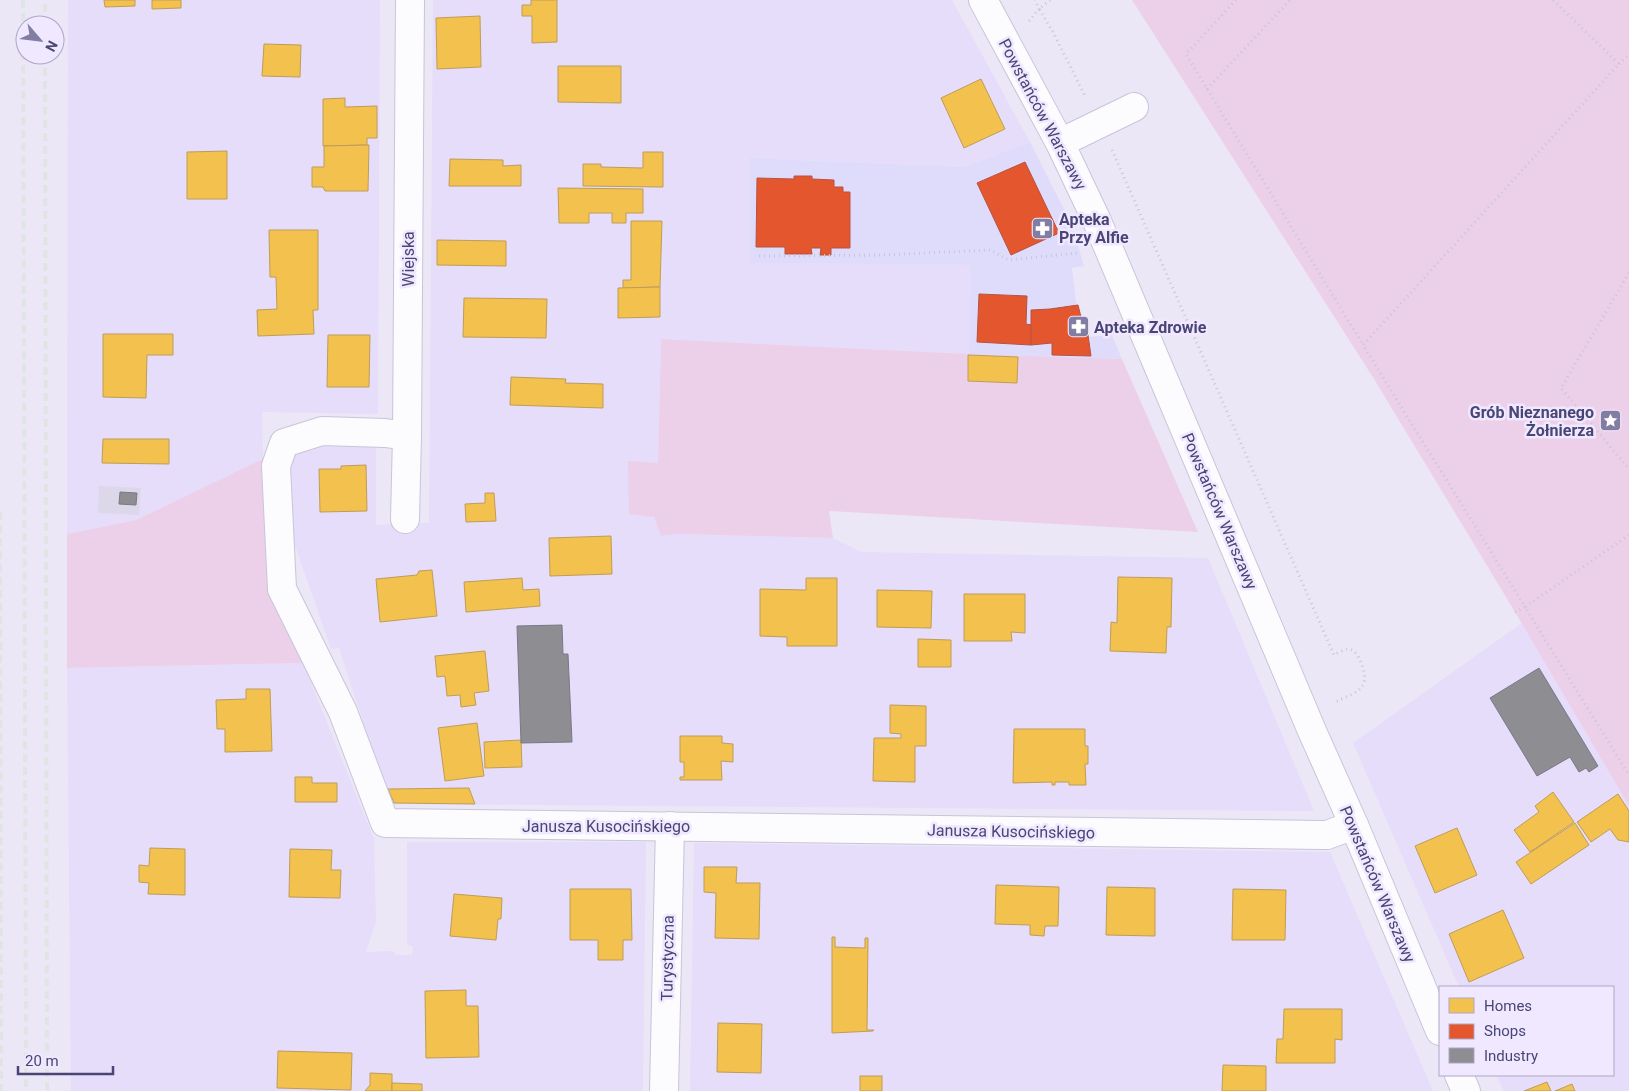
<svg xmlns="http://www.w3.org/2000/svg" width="1629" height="1091" font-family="Roboto,sans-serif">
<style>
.residential{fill:#e5ddf9}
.commercial{fill:#dfdcfb}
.industrial{fill:#dcd8ea}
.green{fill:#ecd0e9}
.homes{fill:#f2c14e;stroke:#bf9c5a}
.shops{fill:#e4572e;stroke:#b65244}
.industry{fill:#8d8d92;stroke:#79788a}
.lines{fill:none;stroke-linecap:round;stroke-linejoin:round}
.minor-casing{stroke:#c8c5d8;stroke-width:30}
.path{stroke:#c8c6d6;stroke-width:3;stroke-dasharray:1 4;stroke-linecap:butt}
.minor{stroke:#fcfbfe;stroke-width:28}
.rail{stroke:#e0e4e3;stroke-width:4;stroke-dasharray:8 5;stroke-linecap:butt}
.labels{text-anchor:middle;stroke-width:5;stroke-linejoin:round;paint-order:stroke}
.street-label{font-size:16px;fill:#494676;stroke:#f0e8ff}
.poi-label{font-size:16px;font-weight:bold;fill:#494676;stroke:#f0e8ff;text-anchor:start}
</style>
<rect width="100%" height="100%" fill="#ece7f7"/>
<g class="residential">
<path d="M68,0H380L378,414L262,412L263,459L136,520L67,534Z"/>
<path d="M433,0H952L1030,142L964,167L751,158L749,263L971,265L969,354L661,339L658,463L654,517L661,536L678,534L833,538L861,552L1208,558L1314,811L394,804L360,726L363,722L339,648L331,649L290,531L286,466L301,444L376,436V525L429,523Z"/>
<path d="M1522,623L1629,806V1091H1504L1496,1075H1613V987H1459L1353,743Z"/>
<path d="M303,663L374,839L376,922L366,952L393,951L396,955H412L413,947L407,944V842H646L643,1091H71L67,668Z"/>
<path d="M694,843L1330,852L1433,1091H690Z"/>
</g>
<path class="commercial" d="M1030,142L1072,225L1084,266L1072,268L1076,302L1087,337L1112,335L1122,359L969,354L971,265L749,263L750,158L964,167Z"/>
<path class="industrial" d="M99,486L141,488L139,515L98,513Z"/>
<g class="green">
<path d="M1132,0H1629V806L1515,612L1374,379Z"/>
<path d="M661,339L969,354L1122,359L1198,532L829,511L833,538L678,534L661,536L654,517L629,514L628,461L658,463Z"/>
<path d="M263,459L266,539L276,597L303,663L67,668V534L136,520Z"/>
</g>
<g class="homes">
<path d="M104,0H135V6L105,7Z"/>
<path d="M152,0H181V8L152,9Z"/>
<path d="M531,0H557V42L532,43V16H522V5H531Z"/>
<path d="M480,16L481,67L437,69L436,18Z"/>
<path d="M264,44L301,45L300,77L262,76Z"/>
<path d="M558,66H621V103L558,102Z"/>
<path d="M981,79L1005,129L964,148L941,98Z"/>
<path d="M345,98V107L377,106V138H367V145L323,146V99Z"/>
<path d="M369,145L368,191H325L323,187H312V167H324V146Z"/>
<path d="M227,151V199H187V152Z"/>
<path d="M643,152H663V187L583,186V164H601V167L643,168Z"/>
<path d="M450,159L503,160V166L521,165V186H449Z"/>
<path d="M558,188L643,189V213H626V223H612V213H589V223H559Z"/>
<path d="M631,221H662L660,287L623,288V280H631Z"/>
<path d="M269,230H318V310H313L314,334L258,336L257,310L277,309L276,277H270Z"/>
<path d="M437,240L506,241V266L437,265Z"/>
<path d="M660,287V317L618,318V288Z"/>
<path d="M464,298L547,299L546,338L463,337Z"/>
<path d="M103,334H173V355H147L146,398L103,397Z"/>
<path d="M328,335H370L369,387H327Z"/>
<path d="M968,355L1018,357L1017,383L968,381Z"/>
<path d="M511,377L566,379L565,383L603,384V408L510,405Z"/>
<path d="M103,439H169V464L102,463Z"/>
<path d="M366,465L367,511L320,512L319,469H341V466Z"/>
<path d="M485,493H494L496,521L466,522L465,504L485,503Z"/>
<path d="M611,536L612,574L550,576L549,538Z"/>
<path d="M432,570L437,616L380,622L376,579L417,575L419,571Z"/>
<path d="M1118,577L1172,578L1171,627H1167L1166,653L1110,651L1111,622L1117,623Z"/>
<path d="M522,578L523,590L539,589L540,606L466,612L464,582Z"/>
<path d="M806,578H837V646H787V637L760,636V589L806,590Z"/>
<path d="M877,590L932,591L931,628L877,627Z"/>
<path d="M964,594H1025V633L1011,632L1012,641H964Z"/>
<path d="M918,639L951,640V667H918Z"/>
<path d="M485,651L489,691L474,693L476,705L461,707L460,695L447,696L445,676L437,677L435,656Z"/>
<path d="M246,689H270L272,751L225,752V729H217L216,700L246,699Z"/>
<path d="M890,705L926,706V746H915V782L873,781L874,738H901V734L890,733Z"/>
<path d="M477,723L484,776L445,781L438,728Z"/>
<path d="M1014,729H1085V746H1088V764H1085L1086,785H1069V782H1055V785H1052V782L1013,783Z"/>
<path d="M680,736H722V743L733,744V762L721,761L722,780H680V777H684V762H680Z"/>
<path d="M521,740L522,767L485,768L484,742Z"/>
<path d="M295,777H312V783H337V802H295Z"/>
<path d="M469,788L475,804L394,803L388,789Z"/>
<path d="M1553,792L1574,822L1530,852L1514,830L1539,812L1535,806Z"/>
<path d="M1618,794L1629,811V842L1618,840L1610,829L1591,842L1577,822Z"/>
<path d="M1575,823L1589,845L1531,884L1516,862Z"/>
<path d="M1457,828L1477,875L1435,893L1415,846Z"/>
<path d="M150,848L185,849V895L148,894L149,883L139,882V865L149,866Z"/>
<path d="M290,849L332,850L331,870H341L340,898L289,897Z"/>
<path d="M704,867H737L736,883H760L759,939L715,938L716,893L704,892Z"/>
<path d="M996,885L1059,887L1058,926H1045L1044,936L1030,935V925L995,924Z"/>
<path d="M1107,887L1155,888V936L1106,935Z"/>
<path d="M570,889H631L632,940H623V960H598V940H570Z"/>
<path d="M1233,889L1286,890L1285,940H1232Z"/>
<path d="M454,894L502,898L501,919H498L496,940L450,936Z"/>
<path d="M1503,910L1524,958L1469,982L1449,934Z"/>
<path d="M832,937H835V947L865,948V938H868L867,1030H874L873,1031L832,1033Z"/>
<path d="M466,990V1006H478L479,1057L426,1058L425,991Z"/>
<path d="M1284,1009H1342V1040L1335,1039V1063H1276L1277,1039H1283Z"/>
<path d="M718,1023L762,1024L761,1073L717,1072Z"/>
<path d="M278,1051L352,1053L351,1090L277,1088Z"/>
<path d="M1223,1065L1266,1066V1091H1222Z"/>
<path d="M370,1073L392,1074V1091H365L370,1085Z"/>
<rect x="860" y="1076" width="22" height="15"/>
<path d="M1547,1082L1551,1091H1524Z"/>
<path d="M392,1083L422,1084V1091H392Z"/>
<path d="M1572,1084L1575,1091H1555Z"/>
</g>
<g class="shops">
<path d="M1025,162L1059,233L1011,255L977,183Z"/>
<path d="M794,176H812V179L834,180V187H843V192H850V248H831V255H820L821,248H811L812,254H785V247H756L757,178L794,179Z"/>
<path d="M979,294L1027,296L1026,324L1032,325L1031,345L977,342Z"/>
<path d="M1078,305L1082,321H1086L1091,356L1052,355V343L1031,345V310L1050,309Z"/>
</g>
<g class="industry">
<path d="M120,492L137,493L136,505L119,504Z"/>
<path d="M562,625L563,654H568L572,742L521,743L517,626Z"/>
<path d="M1539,668L1598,766L1589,772L1586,768L1579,772L1570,757L1537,776L1490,698Z"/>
</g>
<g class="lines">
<defs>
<g id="minor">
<path d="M983,0L1060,143L1097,221L1312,731L1354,825L1440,1031"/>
<path d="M1060,143L1134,107"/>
<path d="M407,436L385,433L322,431L284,443L276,466L282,589L343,712L385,823L1322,835H1327L1354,825"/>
<path d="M405,519L407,436L410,0"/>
<path d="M1459,1075L1466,1091"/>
<path d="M664,1091L670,826"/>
</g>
</defs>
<use href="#minor" class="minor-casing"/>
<g class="path">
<path d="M1050,0L1039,9L1053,32L1086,98"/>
<path d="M1236,0L1186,54L1363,345"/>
<path d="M1029,21L1039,9L1035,0"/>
<path d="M1619,64L1629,54"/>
<path d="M1207,89L1290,0"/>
<path d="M1112,150L1334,655C1338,653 1344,649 1348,649C1359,649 1368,676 1363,685C1359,693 1345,697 1337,701H1333"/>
<path d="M759,256L882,255L991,250L1008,260L1078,253"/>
<path d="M1629,273L1561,388L1629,469"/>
<path d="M1629,535L1525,607L1629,775"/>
<path d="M1515,612L1525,607L1363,345L1619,64L1553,0"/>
</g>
<use href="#minor" class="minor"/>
<g class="rail">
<path d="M23,0L26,1091"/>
<path d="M45,25V0"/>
<path d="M45,55L47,1091"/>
<path d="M0,512L1,1091"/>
</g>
</g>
<defs>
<symbol id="pharmacy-square" viewBox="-11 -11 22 22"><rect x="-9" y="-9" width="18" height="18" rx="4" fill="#827ea3" stroke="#f0e8ff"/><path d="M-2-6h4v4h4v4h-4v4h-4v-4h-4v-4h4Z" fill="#fff"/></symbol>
<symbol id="sight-square" viewBox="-11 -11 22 22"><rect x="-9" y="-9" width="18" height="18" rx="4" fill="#827ea3" stroke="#f0e8ff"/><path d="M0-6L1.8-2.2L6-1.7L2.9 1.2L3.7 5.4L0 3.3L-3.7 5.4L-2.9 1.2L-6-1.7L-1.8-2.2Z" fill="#fff"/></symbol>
</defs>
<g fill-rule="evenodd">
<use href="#pharmacy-square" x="1030" y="216" width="25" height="25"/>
<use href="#pharmacy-square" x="1066" y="314" width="25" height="25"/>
<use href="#sight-square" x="1598" y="408" width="25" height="25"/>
</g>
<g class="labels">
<g class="street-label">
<text transform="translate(1043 114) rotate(62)" y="6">Powstańców Warszawy</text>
<text transform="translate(408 259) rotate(-90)" y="6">Wiejska</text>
<text transform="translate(1220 511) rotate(67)" y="6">Powstańców Warszawy</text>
<text x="606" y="832">Janusza Kusocińskiego</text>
<text transform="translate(1011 831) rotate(1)" y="6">Janusza Kusocińskiego</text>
<text transform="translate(1378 884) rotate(67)" y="6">Powstańców Warszawy</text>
<text transform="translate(667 958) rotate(-89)" y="6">Turystyczna</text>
</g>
<g class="poi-label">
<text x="1059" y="225">Apteka<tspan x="1059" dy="18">Przy Alfie</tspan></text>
<text x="1094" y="333">Apteka Zdrowie</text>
<text x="1594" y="418" text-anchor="end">Grób Nieznanego<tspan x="1594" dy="18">Żołnierza</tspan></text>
</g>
</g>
<rect x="1439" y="986" width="175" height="90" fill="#f0e8ff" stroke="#ada7c8"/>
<rect x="1449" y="998" width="25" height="15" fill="#f2c14e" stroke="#ada7c8"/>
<text x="1484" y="1011" font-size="15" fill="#494676">Homes</text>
<rect x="1449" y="1024" width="25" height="15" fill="#e4572e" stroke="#ada7c8"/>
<text x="1484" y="1036" font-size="15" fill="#494676">Shops</text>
<rect x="1449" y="1048" width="25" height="15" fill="#8d8d92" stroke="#ada7c8"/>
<text x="1484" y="1061" font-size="15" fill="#494676">Industry</text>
<g transform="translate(40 40) rotate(118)"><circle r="24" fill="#f0e8ff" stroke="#ada7c8"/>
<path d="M0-4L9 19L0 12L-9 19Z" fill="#827ea3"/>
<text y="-8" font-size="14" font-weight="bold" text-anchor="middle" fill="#494676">N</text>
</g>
<path d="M18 1066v8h95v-8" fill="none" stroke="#494676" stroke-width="2.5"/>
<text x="25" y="1066" font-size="15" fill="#494676" stroke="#f0e8ff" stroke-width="4" paint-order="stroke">20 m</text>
</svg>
